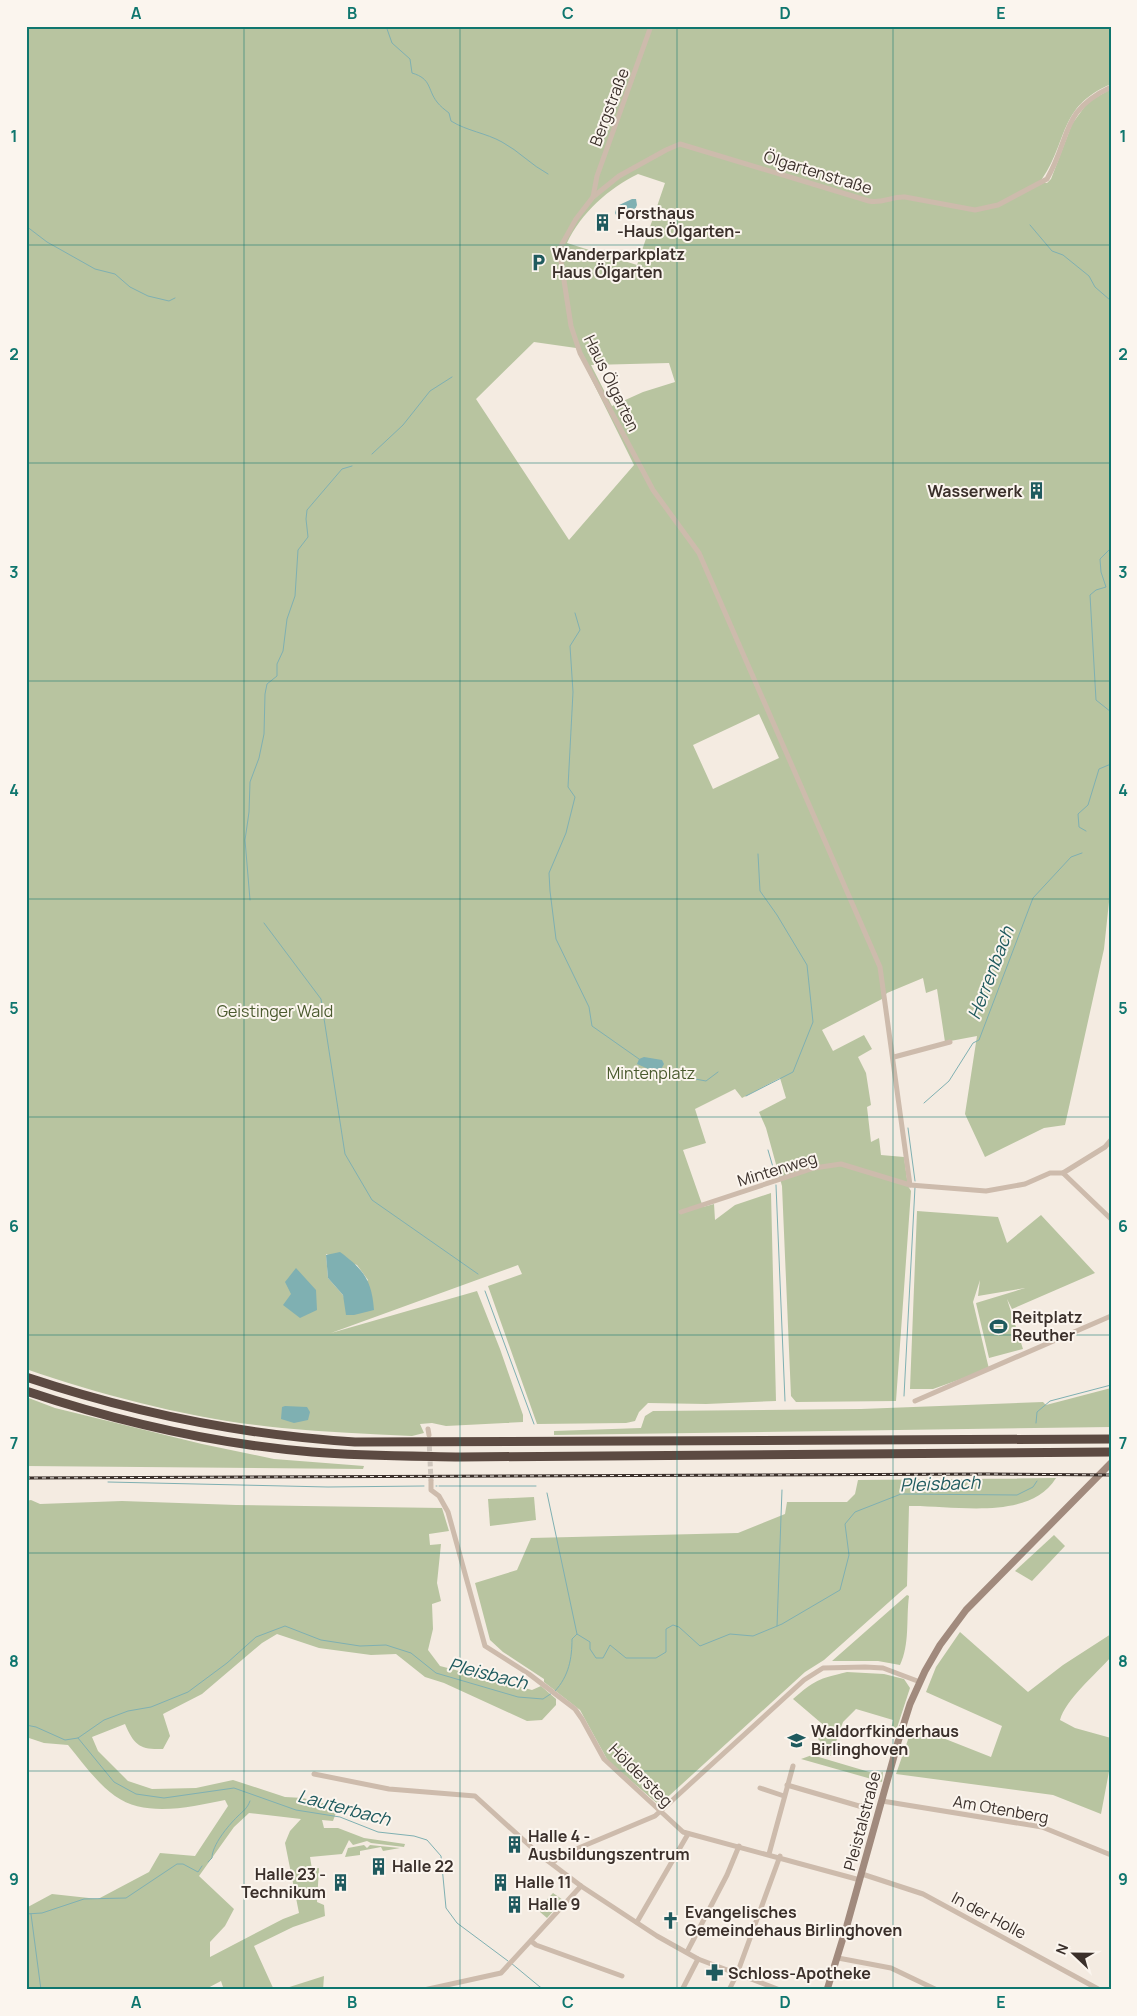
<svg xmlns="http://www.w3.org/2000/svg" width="1137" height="2016" font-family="Manrope,sans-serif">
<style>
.green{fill:#b8c4a0;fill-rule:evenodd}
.water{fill:#7fb0b2}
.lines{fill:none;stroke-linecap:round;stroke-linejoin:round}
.stream{stroke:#7fb0b2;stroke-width:1}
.minor-tunnel{stroke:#cfc6bd;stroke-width:5;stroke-dasharray:5 2.5;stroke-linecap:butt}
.minor{stroke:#cdbbac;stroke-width:5}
.secondary{stroke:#a18a7d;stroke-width:7}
.motorway{stroke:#5c4a42;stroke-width:9}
.rail-casing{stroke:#3b302b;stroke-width:3}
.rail{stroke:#fbf5ee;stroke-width:1;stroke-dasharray:4;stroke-linecap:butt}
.grid{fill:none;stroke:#0f766e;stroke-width:1;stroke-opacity:0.55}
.labels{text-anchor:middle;stroke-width:4;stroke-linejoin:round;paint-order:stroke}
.street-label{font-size:16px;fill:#3b302b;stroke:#fbf5ee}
.poi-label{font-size:16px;font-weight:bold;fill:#3b302b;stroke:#fbf5ee;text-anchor:start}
.park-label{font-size:16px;fill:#4a5a2e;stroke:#fbf5ee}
.water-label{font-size:18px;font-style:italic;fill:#1f5a5e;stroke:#fbf5ee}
.neatline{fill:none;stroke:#0f766e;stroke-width:2}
.grid-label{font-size:16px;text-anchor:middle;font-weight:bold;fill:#0f766e}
</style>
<rect width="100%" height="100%" fill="#f4ebe1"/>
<g class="green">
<path d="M26,26H1111V84C1057,107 1069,142 1040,182L1047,183L1051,179L1072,124L1088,102L1111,89V883L1104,949L1065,1125L1044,1128L985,1157L965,1114L977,1036L945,1042L937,989L926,993L923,978L887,993L882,999L822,1030L833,1051L864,1035L872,1049L858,1057L866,1073L871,1105L867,1107L871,1142L879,1138L881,1155L904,1157L908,1186L911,1191L896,1401L796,1402L791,1396L782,1186L766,1128L759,1112L786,1098L780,1078L742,1098L735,1089L695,1109L706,1143L683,1150L703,1207L714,1204L715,1220L735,1205L771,1193L776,1401L706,1404L648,1403L639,1412L635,1421L626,1423L537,1424L488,1286L522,1274L518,1265L331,1333L477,1291L500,1349L523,1415V1422L446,1426L432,1423L420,1424L424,1433L412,1436C369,1434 325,1432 282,1428C197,1420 107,1397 26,1369ZM638,174L665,183L637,265L567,243C581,213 609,188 638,174ZM534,342L576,348L634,465L569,540L476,399ZM669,363L675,382L643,392L612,406L591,365ZM759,714L779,758L713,789L693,745ZM326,1254L357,1265L368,1280L346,1303L343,1295L328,1278Z"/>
<path d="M917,1211L998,1217L1007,1243L1041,1215L1095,1273L1012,1309L1007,1299L1023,1349L989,1358L976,1303L1025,1288L978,1296L980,1280L973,1302L989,1369L933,1389H910Z"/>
<path d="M1111,1388V1427L554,1435V1431L641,1428L645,1416L653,1411L861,1409L1043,1402L1046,1405Z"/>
<path d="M26,1397L55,1408L202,1444L274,1459L364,1466L363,1469L26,1466Z"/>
<path d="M1056,1478C1029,1522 953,1505 909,1506L907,1586L824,1660L805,1672L659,1805L608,1761L580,1710L544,1682V1679L503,1652L490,1640L475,1583L517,1570L531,1538L738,1533L785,1514L787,1502H847L855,1494L858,1480Z"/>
<path d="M534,1497L536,1520L490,1526L488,1499Z"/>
<path d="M31,1500L40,1504L122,1501L236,1505L442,1508L449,1531L429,1534L430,1545L441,1544L437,1583L441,1601L432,1604L433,1629L428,1650L440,1666L532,1690L541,1686L556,1699V1705L542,1720L527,1721L444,1683L425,1677L396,1654L371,1655L319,1648L277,1634L262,1643L202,1694L163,1714L170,1736L163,1749C140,1750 134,1745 125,1724L92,1737L98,1751L128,1781L152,1789L196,1788L233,1780L285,1797L303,1798L338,1807L333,1821L322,1820L324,1828H338L364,1838L405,1844L404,1847L371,1843L367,1841L353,1845L349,1840L342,1854L310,1857L312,1869L319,1868L317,1902L324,1905L325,1916L293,1927L254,1946L274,1990H224L221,1981L204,1990H26V1908L52,1894L98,1899L149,1872L160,1853L195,1856L228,1806L225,1800C190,1807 146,1818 115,1796C97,1783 82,1762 68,1745L44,1743L26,1737V1501ZM249,1813L301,1819L290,1831L285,1843L299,1913L283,1919L210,1957V1942L225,1926L234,1909L199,1876L234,1827Z"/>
<path d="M1054,1535L1065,1546L1032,1581L1015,1571Z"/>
<path d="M907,1595L909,1596C906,1619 910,1644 900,1665L878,1661H832Z"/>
<path d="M960,1632L1028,1692L1063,1665L1111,1634V1657C1097,1673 1065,1700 1060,1720L1075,1728L1111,1738V1761L1101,1814L1053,1795L896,1774L912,1728L915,1727L991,1757L1002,1726L926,1692L936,1667Z"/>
<path d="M847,1672L884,1674L904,1679L910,1688L894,1737L889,1738L893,1720L856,1709L843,1722L831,1756L815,1752L814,1748L821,1742L818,1739L827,1728L793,1699C815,1680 818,1679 847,1672Z"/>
<path d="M812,1755L876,1774L883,1772L882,1782L801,1759Z"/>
<path d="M364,1845L367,1848L370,1845L400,1848L383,1851L381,1847L360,1851V1855L345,1857L348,1848Z"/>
<path d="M553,1893L563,1900L547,1918L540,1912V1907Z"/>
<path d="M324,1976L323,1990H280Z"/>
</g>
<g class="water">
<path d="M632,199H636L637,205L633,214L617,217L615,213L617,206Z"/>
<path d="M644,1057L662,1060L664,1064L660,1071H653L637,1064L639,1059Z"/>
<path d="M340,1252C363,1269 372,1280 374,1310L354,1315H346L343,1295L328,1278L326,1255Z"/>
<path d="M296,1268L316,1290L317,1310L300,1318L283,1305L291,1294L285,1282Z"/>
<path d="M285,1406L307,1407L310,1412L308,1420L294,1423L281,1419L282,1407Z"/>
</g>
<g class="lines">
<g class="stream">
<path d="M386,26L392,43L410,59L412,73C432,79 427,89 437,102C440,106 445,110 449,113L451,121C467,131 486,133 502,142C519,151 531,165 548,174"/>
<path d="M1030,225L1052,251L1063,255L1089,276L1095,287L1110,300L1111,304"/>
<path d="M26,226L47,242L95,269L115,274L130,287L148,296L169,301L175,298"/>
<path d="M372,454L403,425L430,391L452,377"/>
<path d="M1111,548L1100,559L1101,572L1106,587L1096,590L1090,595L1096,700L1111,712"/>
<path d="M575,613L580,630L570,646L573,692L568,787L575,797L566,833L549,873L550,891L556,939L589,1007L592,1026L639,1059"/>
<path d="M1086,831L1079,827L1078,814L1088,805L1099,769L1111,764"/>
<path d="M250,900L245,840L249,812L250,782L259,758L264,734L265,694L267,684L277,676V664L283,651L287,619L295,596L298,550L308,537L306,519L307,510L342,469L352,466"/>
<path d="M264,923L321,999L345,1154L372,1200L478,1274"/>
<path d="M679,1076L706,1081L718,1072"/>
<path d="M746,1096L793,1072L813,1022L807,965L777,915L760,891L758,854"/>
<path d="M924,1103L949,1081L973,1043L979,1040L1033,898L1071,857L1082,853"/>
<path d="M908,1128L915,1181"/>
<path d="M768,1150L775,1174"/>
<path d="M776,1185L785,1401"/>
<path d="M485,1291L534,1424"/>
<path d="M904,1396L915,1187"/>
<path d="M1036,1423L1037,1412L1050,1401L1111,1385"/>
<path d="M108,1482L328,1487L424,1486"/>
<path d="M436,1486H437"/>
<path d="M439,1486H536"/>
<path d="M547,1493L577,1634"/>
<path d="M777,1626L782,1490"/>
<path d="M555,1691C569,1676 572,1658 572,1639L577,1634L590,1642V1649L596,1658H603L610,1645L626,1658H656L666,1652V1629L673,1625L679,1627L700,1646L730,1634L753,1636L782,1624L840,1590L849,1555L845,1524L855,1512L901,1494L1017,1495L1033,1487L1037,1481"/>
<path d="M26,1725L36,1727L65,1740L78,1738L104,1720L128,1711L151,1707L188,1692L227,1663L256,1637L285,1626L321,1640L360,1646L386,1645L411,1653L436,1673L518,1697L543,1699L552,1693"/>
<path d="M78,1738L114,1782L136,1794L164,1798L234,1788L296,1810L340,1817L378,1832L414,1836L427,1840L441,1856L446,1908L457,1923L508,1961"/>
<path d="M208,1862L212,1858C212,1845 228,1826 237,1817C243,1811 247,1809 250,1801"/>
<path d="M26,1914L42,1913L84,1899L126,1898L177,1864H183L198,1872L202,1866"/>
<path d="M31,1914L41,1990"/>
<path d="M511,1963L540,1987L546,1990"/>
</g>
<path class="minor-tunnel" d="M429,1439L431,1481"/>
<g class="minor">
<path d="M1111,87C1060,111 1071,137 1047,179L998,205L975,210L905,197C892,196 882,204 869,201L680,144L666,150L619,176L593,197L576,219L561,246V261L571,326L580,353L653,490L699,553L880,967L910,1185L986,1191L1025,1184L1050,1173H1063L1111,1219"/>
<path d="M593,197L597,176L651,26"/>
<path d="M894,1057L950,1042"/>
<path d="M1063,1173L1105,1147L1111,1140"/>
<path d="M681,1212L814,1168L841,1164L910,1185"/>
<path d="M915,1401L1111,1316"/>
<path d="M428,1429L429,1435"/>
<path d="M431,1481V1490L439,1496L448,1512L485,1646L529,1674L575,1709L582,1719L604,1759L683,1832L860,1880"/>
<path d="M314,1774L389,1789L475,1796L540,1855L581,1886L657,1936L698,1959L780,1990"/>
<path d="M787,1785L859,1806L867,1805"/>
<path d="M760,1788L784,1796"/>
<path d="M882,1801L1042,1827L1111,1855"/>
<path d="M769,1854L793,1766"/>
<path d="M552,1863L562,1855L655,1816L804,1680L823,1668L865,1667L883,1668L920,1682"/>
<path d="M862,1874L923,1894L1100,1990"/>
<path d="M637,1922L688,1834"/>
<path d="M531,1941L536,1945L622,1976"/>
<path d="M687,1952L727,1875L739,1846"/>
<path d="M838,1958L891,1968L937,1990"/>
<path d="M424,1990L501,1973L581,1886"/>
<path d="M682,1990L698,1959"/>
<path d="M729,1990L737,1974L780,1856"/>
</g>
<path class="secondary" d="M827,1990L847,1925L898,1742L910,1704L925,1671L940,1645L966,1610L1111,1463"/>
<g class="motorway">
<path d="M26,1377C134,1413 242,1435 355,1442L1111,1439"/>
<path d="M26,1391C119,1422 215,1444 312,1452C362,1456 411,1456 461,1457L1111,1452"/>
</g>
<defs>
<path id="rail" d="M26,1478L988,1474L1111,1475"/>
</defs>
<use href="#rail" class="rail-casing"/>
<use href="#rail" class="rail"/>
</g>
<path class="grid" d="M244,26V1990M460,26V1990M677,26V1990M893,26V1990M26,245H1111M26,463H1111M26,681H1111M26,899H1111M26,1117H1111M26,1335H1111M26,1553H1111M26,1771H1111"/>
<defs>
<symbol id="building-bare" viewBox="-9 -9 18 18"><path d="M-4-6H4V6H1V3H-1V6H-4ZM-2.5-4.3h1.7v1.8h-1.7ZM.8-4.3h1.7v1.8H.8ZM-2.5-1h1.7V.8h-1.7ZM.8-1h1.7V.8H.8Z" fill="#1f5a5e" stroke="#fbf5ee" stroke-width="2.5" paint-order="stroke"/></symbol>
<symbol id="parking-bare" viewBox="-9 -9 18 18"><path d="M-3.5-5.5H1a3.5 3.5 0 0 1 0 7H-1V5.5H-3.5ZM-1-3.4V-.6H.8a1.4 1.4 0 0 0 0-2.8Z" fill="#1f5a5e" stroke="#fbf5ee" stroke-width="2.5" paint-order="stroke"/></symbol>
<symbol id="stadium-bare" viewBox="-9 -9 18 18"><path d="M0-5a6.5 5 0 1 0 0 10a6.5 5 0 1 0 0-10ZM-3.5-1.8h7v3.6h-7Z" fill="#1f5a5e" stroke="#fbf5ee" stroke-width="2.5" paint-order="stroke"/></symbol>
<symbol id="school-bare" viewBox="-9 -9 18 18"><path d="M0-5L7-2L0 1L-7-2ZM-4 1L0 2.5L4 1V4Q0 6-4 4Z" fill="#1f5a5e" stroke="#fbf5ee" stroke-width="2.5" paint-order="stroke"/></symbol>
<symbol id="church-bare" viewBox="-9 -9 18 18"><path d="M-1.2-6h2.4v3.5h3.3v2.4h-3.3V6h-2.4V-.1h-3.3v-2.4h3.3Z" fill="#1f5a5e" stroke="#fbf5ee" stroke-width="2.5" paint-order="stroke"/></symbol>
<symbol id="pharmacy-bare" viewBox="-9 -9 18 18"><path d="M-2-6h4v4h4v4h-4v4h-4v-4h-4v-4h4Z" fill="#1f5a5e" stroke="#fbf5ee" stroke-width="2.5" paint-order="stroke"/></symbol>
</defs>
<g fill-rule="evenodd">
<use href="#building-bare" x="590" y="210" width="25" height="25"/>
<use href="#parking-bare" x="526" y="250" width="25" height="25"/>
<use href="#building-bare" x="1024" y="478" width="25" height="25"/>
<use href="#stadium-bare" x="986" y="1314" width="25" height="25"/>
<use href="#school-bare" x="784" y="1728" width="25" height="25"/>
<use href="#building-bare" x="502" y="1832" width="25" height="25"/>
<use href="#building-bare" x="366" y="1854" width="25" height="25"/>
<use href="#building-bare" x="488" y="1870" width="25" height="25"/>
<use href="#building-bare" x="328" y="1870" width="25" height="25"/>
<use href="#building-bare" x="502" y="1892" width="25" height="25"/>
<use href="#church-bare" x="658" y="1908" width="25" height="25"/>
<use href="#pharmacy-bare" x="702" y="1960" width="25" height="25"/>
</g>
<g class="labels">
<g class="street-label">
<text transform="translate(609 107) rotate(-69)" y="6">Bergstraße</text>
<text transform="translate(818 172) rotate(17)" y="6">Ölgartenstraße</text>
<text transform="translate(612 383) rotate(64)" y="6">Haus Ölgarten</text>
<text transform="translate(777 1169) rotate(-17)" y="6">Mintenweg</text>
<text transform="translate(641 1775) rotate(45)" y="6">Höldersteg</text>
<text transform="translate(1001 1809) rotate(10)" y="6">Am Otenberg</text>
<text transform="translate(862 1821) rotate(-75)" y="6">Pleistalstraße</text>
<text transform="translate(989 1915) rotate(28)" y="6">In der Holle</text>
</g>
<g class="poi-label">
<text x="617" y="219">Forsthaus<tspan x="617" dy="18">-Haus Ölgarten-</tspan></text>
<text x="552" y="260">Wanderparkplatz<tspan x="552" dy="18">Haus Ölgarten</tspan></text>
<text x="1022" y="497" text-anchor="end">Wasserwerk</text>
<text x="1012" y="1323">Reitplatz<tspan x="1012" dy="18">Reuther</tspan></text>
<text x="811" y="1737">Waldorfkinderhaus<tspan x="811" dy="18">Birlinghoven</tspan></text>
<text x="528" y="1842">Halle 4 -<tspan x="528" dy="18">Ausbildungszentrum</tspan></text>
<text x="392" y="1872">Halle 22</text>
<text x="326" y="1880" text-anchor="end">Halle 23 -<tspan x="326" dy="18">Technikum</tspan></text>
<text x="515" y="1888">Halle 11</text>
<text x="528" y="1910">Halle 9</text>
<text x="685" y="1918">Evangelisches<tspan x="685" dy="18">Gemeindehaus Birlinghoven</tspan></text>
<text x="728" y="1979">Schloss-Apotheke</text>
</g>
<g class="park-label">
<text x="275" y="1017">Geistinger Wald</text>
<text x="651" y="1079">Mintenplatz</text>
</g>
<g class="water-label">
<text transform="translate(991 973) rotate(-69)" y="6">Herrenbach</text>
<text transform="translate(940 1484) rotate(-2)" y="6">Pleisbach</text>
<text transform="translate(488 1674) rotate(14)" y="6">Pleisbach</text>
<text transform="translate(344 1808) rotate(15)" y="6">Lauterbach</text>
</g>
</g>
<rect width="1137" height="2016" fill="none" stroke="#fbf5ee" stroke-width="55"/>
<g transform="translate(1074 1954) rotate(292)" stroke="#fbf5ee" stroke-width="4" paint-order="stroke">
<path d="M0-4L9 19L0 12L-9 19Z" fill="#3b302b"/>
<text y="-8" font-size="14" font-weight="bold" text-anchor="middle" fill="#3b302b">N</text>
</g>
<rect x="28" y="28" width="1082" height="1960" class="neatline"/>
<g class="grid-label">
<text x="136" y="19">A</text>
<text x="352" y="19">B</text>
<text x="568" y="19">C</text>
<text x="785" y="19">D</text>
<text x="1001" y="19">E</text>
<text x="14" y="142">1</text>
<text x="1123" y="142">1</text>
<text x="14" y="360">2</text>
<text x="1123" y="360">2</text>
<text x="14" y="578">3</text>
<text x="1123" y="578">3</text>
<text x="14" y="796">4</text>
<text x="1123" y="796">4</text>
<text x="14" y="1014">5</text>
<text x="1123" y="1014">5</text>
<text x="14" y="1232">6</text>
<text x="1123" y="1232">6</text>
<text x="14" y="1449">7</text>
<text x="1123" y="1449">7</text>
<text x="14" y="1667">8</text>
<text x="1123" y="1667">8</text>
<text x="14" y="1885">9</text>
<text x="1123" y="1885">9</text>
<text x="136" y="2008">A</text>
<text x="352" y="2008">B</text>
<text x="568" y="2008">C</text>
<text x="785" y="2008">D</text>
<text x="1001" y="2008">E</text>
</g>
</svg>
